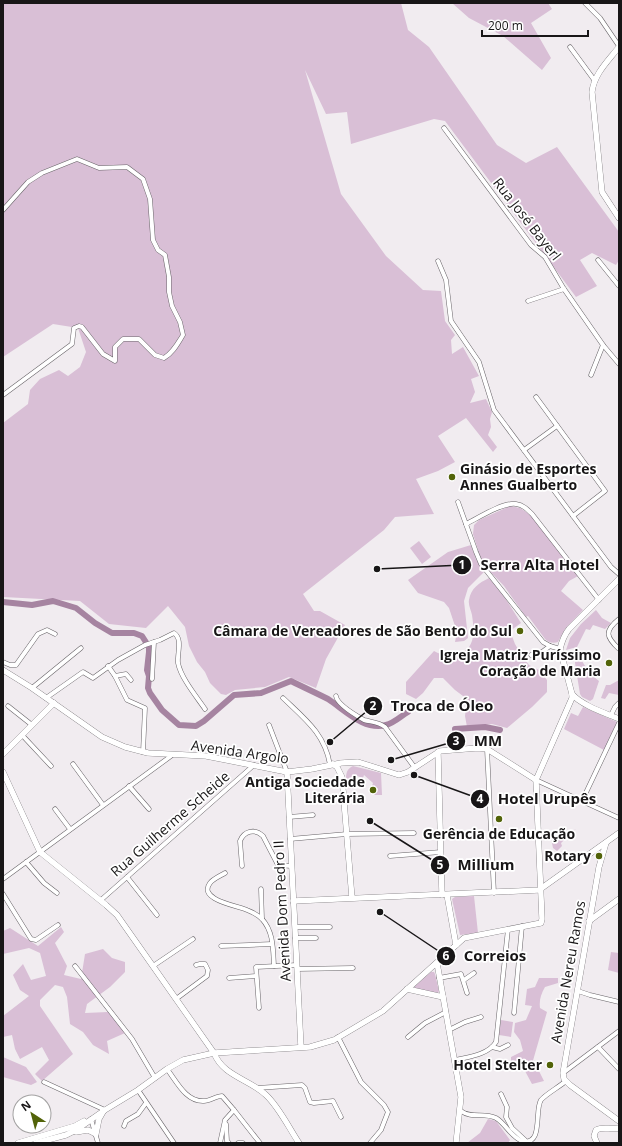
<svg xmlns="http://www.w3.org/2000/svg" width="622" height="1146" font-family="'Open Sans',sans-serif">
<style>
.green{fill:#d9bfd6}
.lines{fill:none;stroke-linecap:round;stroke-linejoin:round}
.river{stroke:#a684a1;stroke-width:6}
.street-casing{stroke:#686468;stroke-width:5}
.secondary-casing{stroke:#686468;stroke-width:6}
.street{stroke:#fff;stroke-width:4}
.secondary{stroke:#fff;stroke-width:5.5}
.poi-dot{fill:#526309;stroke:#fff;stroke-width:1.5}
.labels{text-anchor:middle;stroke-width:3.5;stroke-linejoin:round;paint-order:stroke}
.street-label{font-size:14px;fill:#181617;stroke:#fff}
.poi-label{font-size:14px;font-weight:bold;fill:#181617;stroke:#fff;text-anchor:end}
.leader{fill:none;stroke:#181617;stroke-width:1.5}
.callout-dot{fill:#181617;stroke:#fff;stroke-width:1.5}
.mark-label{font-size:12px;text-anchor:middle;font-weight:bold;fill:#fff}
.callout-label{font-size:15px;text-anchor:middle;font-weight:bold;fill:#181617;stroke:#fff;stroke-width:3.5;stroke-linejoin:round;paint-order:stroke}
</style>
<rect width="100%" height="100%" fill="#f1ecf0"/>
<g class="green">
<path d="M3,3H401L408,30L429,47L497,145L526,163L557,147L619,232V260L616,265L592,253L580,260L597,286L576,297L445,121L434,119L351,144L347,112L326,114L305,70L341,194L386,256L423,290L441,291L445,321L455,335L451,340L452,354L463,347L479,376L471,379L475,392L470,403L486,399L492,412L490,419L491,427L488,435L497,447L493,452L466,418L438,436L455,462L438,471L416,479L434,514L395,517L384,530L303,594L314,611H320L345,625L326,659L316,688L289,677L265,687L235,690L226,695L221,694L210,683L205,672L197,662L189,646L185,627L168,606L146,628L109,624L80,601L3,597V423L28,404L30,390L40,379L59,370L68,376L80,367L86,352L78,328L53,324L3,357Z"/>
<path d="M452,3H548L552,9L531,23L551,58L542,70L503,36L469,18Z"/>
<path d="M510,506L520,508L531,515L578,576L569,581L561,591L583,610L565,629L558,642C553,644 548,642 545,639L528,616L526,617L504,586L482,563L473,534L474,525L479,520Z"/>
<path d="M419,541L431,557L422,564L410,548Z"/>
<path d="M471,545L476,559L484,572L468,588L464,601L468,638L464,641L455,642L457,632L449,608L444,602L418,593L408,580L448,552Z"/>
<path d="M489,578L502,593L521,623L510,631L515,644L522,656L529,665L539,670L547,680V692L532,707L507,728L492,724L467,727L465,716L467,699L455,690L443,678H434L423,693L416,699L406,694V682L434,651C443,656 451,657 461,653C476,647 474,629 472,615C471,610 468,605 469,600C471,588 479,583 489,578Z"/>
<path d="M596,610L602,618L611,623L605,629L593,625L590,630L586,629L577,647L566,650L570,638L581,624Z"/>
<path d="M578,653L584,655L582,661C587,669 591,675 599,681L593,699L590,701L582,697L580,694L575,663V655Z"/>
<path d="M619,680V695L609,693L605,699L601,698L606,685H610Z"/>
<path d="M583,707L617,722L604,750L564,729L571,713L578,716Z"/>
<path d="M353,766L381,773L382,795H374L378,789L372,786L373,783L364,775L363,778L354,775L352,782L353,783L352,786L354,789L347,788C346,779 344,770 353,766Z"/>
<path d="M576,829L561,843L562,846L557,851L553,848L552,843L557,842L558,832L563,834L568,832L569,833Z"/>
<path d="M474,896L478,933L460,935L452,899L455,897Z"/>
<path d="M61,927L64,932L55,943L67,966L64,975L81,979L85,954L103,949L112,958L125,962V972L110,987L87,1004L85,1013L108,1012L125,1033L107,1041L109,1054L93,1045L83,1032L70,1024L67,997L63,987L55,985L40,1000V1006L73,1054L42,1081L35,1074L49,1060L42,1047L20,1059L15,1049L12,1035L3,1037V1016L29,996L20,990L13,975L23,964L31,980L46,976L40,953L29,948L3,954V931L10,928L38,946Z"/>
<path d="M611,952L619,953V973L608,970Z"/>
<path d="M431,972H434L435,974L439,991L438,993L415,989V986Z"/>
<path d="M539,978H558V983L545,987C541,994 539,1000 540,1008L547,1012L532,1064L533,1068L537,1067L544,1081L532,1084L525,1071L511,1062V1057L523,1051L520,1040L514,1032L515,1023L526,1020L532,1006L525,1005L527,989L535,987Z"/>
<path d="M501,1020L513,1022L511,1037L499,1035Z"/>
<path d="M3,1057L26,1067L37,1082L31,1085L3,1077Z"/>
<path d="M488,1119L496,1121L510,1140L508,1143H467L480,1133Z"/>
</g>
<g class="lines">
<g class="river">
<path d="M3,602L32,605L53,601L76,608L95,623L112,633H134L142,636L149,647V652L147,670L149,676L148,688L150,693L162,710L179,725L196,726L204,721L234,695L261,693L291,681C303,687 316,693 328,699C345,710 364,731 386,725C394,723 401,716 408,712"/>
<path d="M455,729L485,727L500,730"/>
</g>
<defs>
<g id="street">
<path d="M585,3L600,18L619,46"/>
<path d="M570,47L595,81"/>
<path d="M444,128L531,245L545,257L564,289L603,345L619,364"/>
<path d="M3,210L28,182L42,173L77,159L99,168L127,167L143,179L150,199L153,240L158,250L165,255L169,277V292L172,306L180,322L183,335C178,343 173,353 164,358L155,355L139,339H123L115,347V361L103,354L82,327L79,326L74,328L72,344L3,395"/>
<path d="M598,260L619,286"/>
<path d="M438,261L446,280L451,321L479,362L494,410L611,567L619,574"/>
<path d="M528,301L564,289"/>
<path d="M591,375L603,345"/>
<path d="M536,397L605,491L573,516"/>
<path d="M524,450L557,426"/>
<path d="M458,502L476,552L481,564L543,642L550,646L560,649"/>
<path d="M466,524C478,518 503,502 516,504C523,505 527,509 532,514L599,600"/>
<path d="M619,619C604,631 606,637 619,649"/>
<path d="M531,655L542,652L550,646"/>
<path d="M3,662L10,665H16L38,634L47,630L55,634"/>
<path d="M108,666L115,676L127,700L145,708L143,752"/>
<path d="M115,676L126,674L131,680"/>
<path d="M152,679L154,642"/>
<path d="M32,688L81,648"/>
<path d="M336,696C337,704 357,716 364,720C371,722 379,722 385,727L415,768"/>
<path d="M46,698L83,672L93,678L118,660L145,645L160,640L174,633C183,639 177,653 178,663C181,678 196,696 205,709"/>
<path d="M283,698C305,719 325,734 330,765"/>
<path d="M8,706L32,725"/>
<path d="M611,715L615,707L619,703"/>
<path d="M269,725L287,772"/>
<path d="M22,735L51,766"/>
<path d="M487,749L494,893"/>
<path d="M73,764L103,805"/>
<path d="M536,780L619,818"/>
<path d="M129,786L149,809"/>
<path d="M582,801L619,723"/>
<path d="M55,809L70,829"/>
<path d="M289,817L313,815"/>
<path d="M290,839L347,834L414,833"/>
<path d="M390,856L441,852"/>
<path d="M26,862L44,883L57,893"/>
<path d="M242,866L240,841C244,831 255,828 263,836L278,865L291,866"/>
<path d="M225,873C220,876 213,879 210,883C197,900 239,906 247,910C252,912 258,915 262,919C274,932 273,951 274,966"/>
<path d="M127,877L157,915"/>
<path d="M3,879L171,756"/>
<path d="M261,889L262,919"/>
<path d="M3,894L31,939L36,940L58,925"/>
<path d="M101,900L254,765"/>
<path d="M295,927H330"/>
<path d="M295,938H316"/>
<path d="M221,946L272,944"/>
<path d="M75,966L132,1039L155,1078"/>
<path d="M153,966L193,939"/>
<path d="M297,969L353,968"/>
<path d="M229,978L256,976"/>
<path d="M439,978L461,974L467,993"/>
<path d="M464,980L474,973"/>
<path d="M578,991L590,995L619,1002"/>
<path d="M176,999L207,976L208,970L205,964H200L196,965"/>
<path d="M259,1008L256,967L297,965"/>
<path d="M514,1013L522,926"/>
<path d="M449,1030L465,1022L481,1017"/>
<path d="M338,1037L361,1082L384,1105L388,1112L381,1130L370,1143"/>
<path d="M408,1037L425,1023L446,1012"/>
<path d="M492,1047L500,1049L508,1045"/>
<path d="M598,1047L619,1069"/>
<path d="M455,1060C468,1057 488,1055 496,1042L508,929"/>
<path d="M167,1069C177,1082 186,1102 204,1101C210,1101 216,1096 222,1096L234,1110L225,1120L220,1143"/>
<path d="M563,1073L619,1031"/>
<path d="M44,1082L105,1110"/>
<path d="M257,1088L302,1085L305,1088L310,1102L314,1103L333,1101L341,1117"/>
<path d="M138,1090L174,1143"/>
<path d="M501,1094L507,1107L506,1117L512,1128L525,1140"/>
<path d="M234,1110L260,1143"/>
<path d="M461,1111C472,1119 484,1112 496,1118C506,1124 511,1137 522,1141C544,1146 534,1110 541,1100C546,1094 559,1087 566,1081"/>
<path d="M91,1119L98,1143"/>
<path d="M226,1124L227,1141L229,1143"/>
<path d="M124,1126L126,1121L138,1114L146,1103"/>
<path d="M238,1143H243"/>
</g>
<g id="secondary">
<path d="M619,47C608,61 594,74 592,92L602,192L619,218"/>
<path d="M3,670L32,688L102,737L125,747L148,753L206,756L287,772L312,769L341,763L358,762L399,775L408,772L440,751L478,748L487,749L536,780"/>
<path d="M572,694C581,705 605,713 619,719"/>
<path d="M438,752L442,895"/>
<path d="M3,754L54,703"/>
<path d="M333,764L337,767L342,777L352,898"/>
<path d="M3,772L40,852L106,905L117,915L214,1053C223,1076 249,1079 266,1095C279,1107 289,1128 299,1143"/>
<path d="M287,772L301,1047"/>
<path d="M606,843L599,867L563,1073L564,1079L570,1085L619,1121"/>
<path d="M447,895L456,945"/>
<path d="M293,901L539,890L619,833"/>
<path d="M589,921L619,899"/>
<path d="M437,963L461,1097L456,1143"/>
<path d="M407,989L443,997"/>
<path d="M76,1132L88,1130L96,1134L99,1119L103,1112"/>
<path d="M18,1143L75,1126L84,1121"/>
<path d="M36,1143L66,1135L76,1130L105,1110L138,1090L167,1069L183,1060L214,1053L310,1047L334,1040L383,1011L464,938L541,923L542,919L536,780L572,698V694L560,649C562,641 564,635 569,629L619,579"/>
<path d="M597,1143L594,1136L596,1130C603,1126 611,1130 619,1128"/>
</g>
</defs>
<use href="#street" class="street-casing"/>
<use href="#secondary" class="secondary-casing"/>
<use href="#street" class="street"/>
<use href="#secondary" class="secondary"/>
</g>
<g class="poi-dot">
<circle cx="452" cy="477" r="4"/>
<circle cx="520" cy="631" r="4"/>
<circle cx="609" cy="663" r="4"/>
<circle cx="373" cy="790" r="4"/>
<circle cx="499" cy="819" r="4"/>
<circle cx="599" cy="856" r="4"/>
<circle cx="550" cy="1065" r="4"/>
</g>
<g class="labels">
<g class="street-label">
<text transform="translate(527 219) rotate(52)" y="5">Rua José Bayerl</text>
<text transform="translate(240 752) rotate(8)" y="5">Avenida Argolo</text>
<text transform="translate(170 824) rotate(-41)" y="5">Rua Guilherme Scheide</text>
<text transform="translate(282 911) rotate(-93)" y="5">Avenida Dom Pedro II</text>
<text transform="translate(568 972) rotate(-80)" y="5">Avenida Nereu Ramos</text>
</g>
<g class="poi-label">
<text x="460" y="474" text-anchor="start">Ginásio de Esportes<tspan x="460" dy="16">Annes Gualberto</tspan></text>
<text x="512" y="636">Câmara de Vereadores de São Bento do Sul</text>
<text x="601" y="660">Igreja Matriz Puríssimo<tspan x="601" dy="16">Coração de Maria</tspan></text>
<text x="365" y="787">Antiga Sociedade<tspan x="365" dy="16">Literária</tspan></text>
<text x="499" y="839" text-anchor="middle">Gerência de Educação</text>
<text x="591" y="861">Rotary</text>
<text x="542" y="1070">Hotel Stelter</text>
</g>
</g>
<path class="leader" d="M377 569L462 565M330 742L373 706M391 760L456 741M414 775L480 799M370 821L440 865M380 912L446 956"/>
<g class="callout-dot">
<circle cx="377" cy="569" r="4"/>
<circle cx="330" cy="742" r="4"/>
<circle cx="391" cy="760" r="4"/>
<circle cx="414" cy="775" r="4"/>
<circle cx="370" cy="821" r="4"/>
<circle cx="380" cy="912" r="4"/>
<circle cx="462" cy="565" r="10"/>
<circle cx="373" cy="706" r="10"/>
<circle cx="456" cy="741" r="10"/>
<circle cx="480" cy="799" r="10"/>
<circle cx="440" cy="865" r="10"/>
<circle cx="446" cy="956" r="10"/>
</g>
<g class="mark-label">
<text x="462" y="569">1</text>
<text x="373" y="710">2</text>
<text x="456" y="745">3</text>
<text x="480" y="803">4</text>
<text x="440" y="869">5</text>
<text x="446" y="960">6</text>
</g>
<g class="callout-label">
<text x="540" y="570">Serra Alta Hotel</text>
<text x="442" y="711">Troca de Óleo</text>
<text x="488" y="746">MM</text>
<text x="547" y="804">Hotel Urupês</text>
<text x="486" y="870">Millium</text>
<text x="495" y="961">Correios</text>
</g>
<rect width="622" height="1146" fill="none" stroke="#181617" stroke-width="8"/>
<g transform="translate(32 1114) rotate(324)"><circle r="19" fill="#ffffff" stroke="#a3a2a2"/>
<path d="M0-3L7 15L0 10L-7 15Z" fill="#526309"/>
<text y="-6" font-size="11" font-weight="bold" text-anchor="middle" fill="#181617">N</text>
</g>
<path d="M482 30v6h106v-6" fill="none" stroke="#181617" stroke-width="2"/>
<text x="488" y="30" font-size="12" fill="#181617" stroke="#ffffff" stroke-width="3" paint-order="stroke">200 m</text>
</svg>
